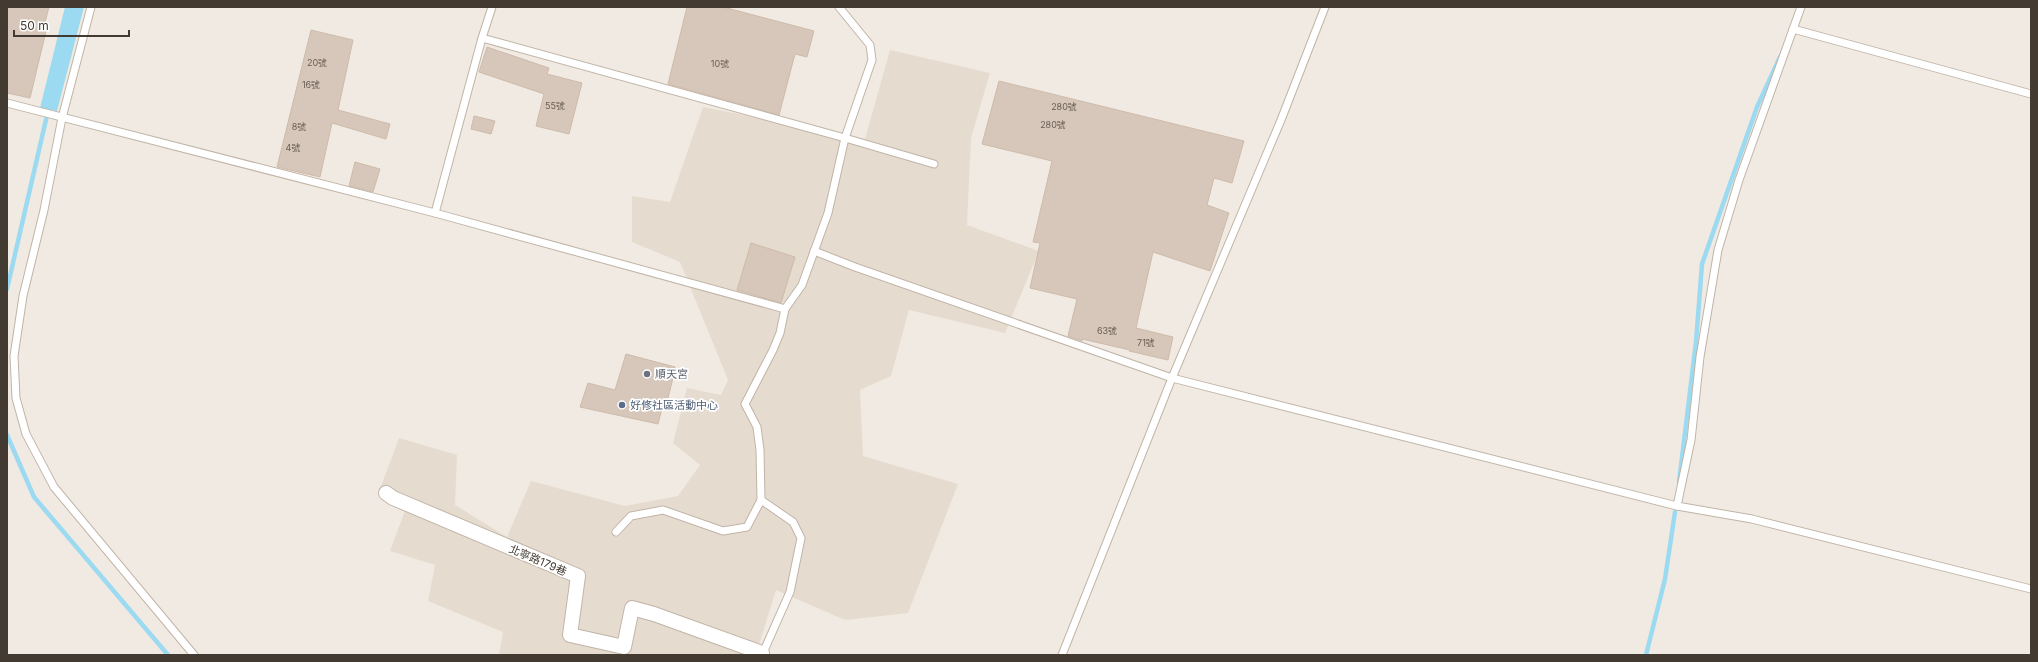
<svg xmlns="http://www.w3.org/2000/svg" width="2038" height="662" font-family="Inter,'Noto Sans TC',sans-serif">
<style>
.residential{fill:#e6dbcf}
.water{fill:#9bdaf1}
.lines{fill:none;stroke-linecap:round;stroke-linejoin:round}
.stream{stroke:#9bdaf1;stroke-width:4.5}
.building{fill:#d6c7ba;stroke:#cebbaa}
.service-casing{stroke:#c0b4a7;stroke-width:9}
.minor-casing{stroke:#c0b4a7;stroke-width:16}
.service{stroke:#fff;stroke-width:7}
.minor{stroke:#fff;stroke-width:14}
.worship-dot{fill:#6b7280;stroke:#fff;stroke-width:1.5}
.service-dot{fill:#5c6f8a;stroke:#fff;stroke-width:1.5}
.labels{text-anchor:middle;stroke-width:3.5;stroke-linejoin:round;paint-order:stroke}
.number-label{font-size:9px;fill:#685d54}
.worship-label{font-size:11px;fill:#5b616d;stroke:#fff;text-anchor:start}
.service-label{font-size:11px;fill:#4e5e75;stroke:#fff;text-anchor:start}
.street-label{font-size:11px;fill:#433a32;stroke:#fff}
</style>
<rect width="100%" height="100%" fill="#f1eae2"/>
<path class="residential" d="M890,50L990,73L971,138L967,225L1039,251L1005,333L909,310L891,376L860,390L863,456L958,484L908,613L845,620L776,590L757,651L764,655H499L503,632L428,601L435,565L390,551L406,508L380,489L399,438L457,455L455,505L507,537L531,481L625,506L678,496L700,465L673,443L687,388L721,395L728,380L680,262L632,242V196L670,202L703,107L865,139Z"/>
<path class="water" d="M65,7H84L57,111L40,108Z"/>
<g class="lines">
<g class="stream">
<path d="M7,289L48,111"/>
<path d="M7,435L34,497L168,655"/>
<path d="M1679,482L1696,342L1702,264L1757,107L1780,57"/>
<path d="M1646,655L1665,579L1675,512"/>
</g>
</g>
<g class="building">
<path d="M7,7H49L44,26L47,27L42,48L30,98L7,93Z"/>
<path d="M687,7H723L814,31L807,57L795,54L779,115L668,84Z"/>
<path d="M311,30L353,40L338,110L390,124L386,139L332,123L320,177L277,167Z"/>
<path d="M487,47L549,68L547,74L582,83L569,134L536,126L544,94L479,72Z"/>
<path d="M999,81L1244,141L1232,183L1214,178L1207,205L1229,213L1210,271L1153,252L1136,328L1173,337L1168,360L1129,351L1130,350L1082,339V341L1068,336L1077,299L1030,288L1040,243L1033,242L1052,161L982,144Z"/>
<path d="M474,116L495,121L491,134L471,129Z"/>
<path d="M355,162L380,169L373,192L349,186Z"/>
<path d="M751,243L795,257L781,303L737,290Z"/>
<path d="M626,354L675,367L672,382L668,398L665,397L658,424L580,407L588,383L615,390Z"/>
</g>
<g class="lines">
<defs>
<g id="service">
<path d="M91,7L62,118L44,210L23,296L14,356L16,398L26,434L54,487L194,655"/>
<path d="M1793,29L2031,94"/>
<path d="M482,38L845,138L934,164"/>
<path d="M7,103L435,213L785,309"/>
<path d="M435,213L482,38L492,7"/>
<path d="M814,251L855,267L1172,378L1677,506L1752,519L2031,589"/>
<path d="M761,500L793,522L801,538L790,592L762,655"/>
<path d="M1677,506L1691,440L1700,357L1718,250L1739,180L1801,7"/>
<path d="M616,532L631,516L663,510L723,531L747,527L761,500L760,450L757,427L745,404L773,350L780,333L785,309L802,285L828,213L845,138L872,60L870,45L839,7"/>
<path d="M1062,655L1172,378L1281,120L1325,7"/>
</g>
<path id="minor" d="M386,493L393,498L578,576L570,635L624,647L632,608L654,614L762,653"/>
</defs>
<use href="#service" class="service-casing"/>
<use href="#minor" class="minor-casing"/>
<use href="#service" class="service"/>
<use href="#minor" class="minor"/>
</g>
<circle class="worship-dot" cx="647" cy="374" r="4"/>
<circle class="service-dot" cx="622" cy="405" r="4"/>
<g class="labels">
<g class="number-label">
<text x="317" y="66">20號</text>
<text x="720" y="67">10號</text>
<text x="311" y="88">16號</text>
<text x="555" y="109">55號</text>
<text x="1064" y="110">280號</text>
<text x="1053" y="128">280號</text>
<text x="299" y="130">8號</text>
<text x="293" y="151">4號</text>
<text x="1107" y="334">63號</text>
<text x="1146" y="346">71號</text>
</g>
<g class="worship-label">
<text x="655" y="378">順天宮</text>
</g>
<g class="service-label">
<text x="630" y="409">好修社區活動中心</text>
</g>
<g class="street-label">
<text transform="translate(538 560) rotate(23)" y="4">北寧路179巷</text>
</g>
</g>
<rect width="2038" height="662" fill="none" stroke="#433a32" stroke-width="16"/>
<path d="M14 30v6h115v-6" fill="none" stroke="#433a32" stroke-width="2"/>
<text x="20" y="30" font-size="12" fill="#433a32" stroke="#ffffff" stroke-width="3" paint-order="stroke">50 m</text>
</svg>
